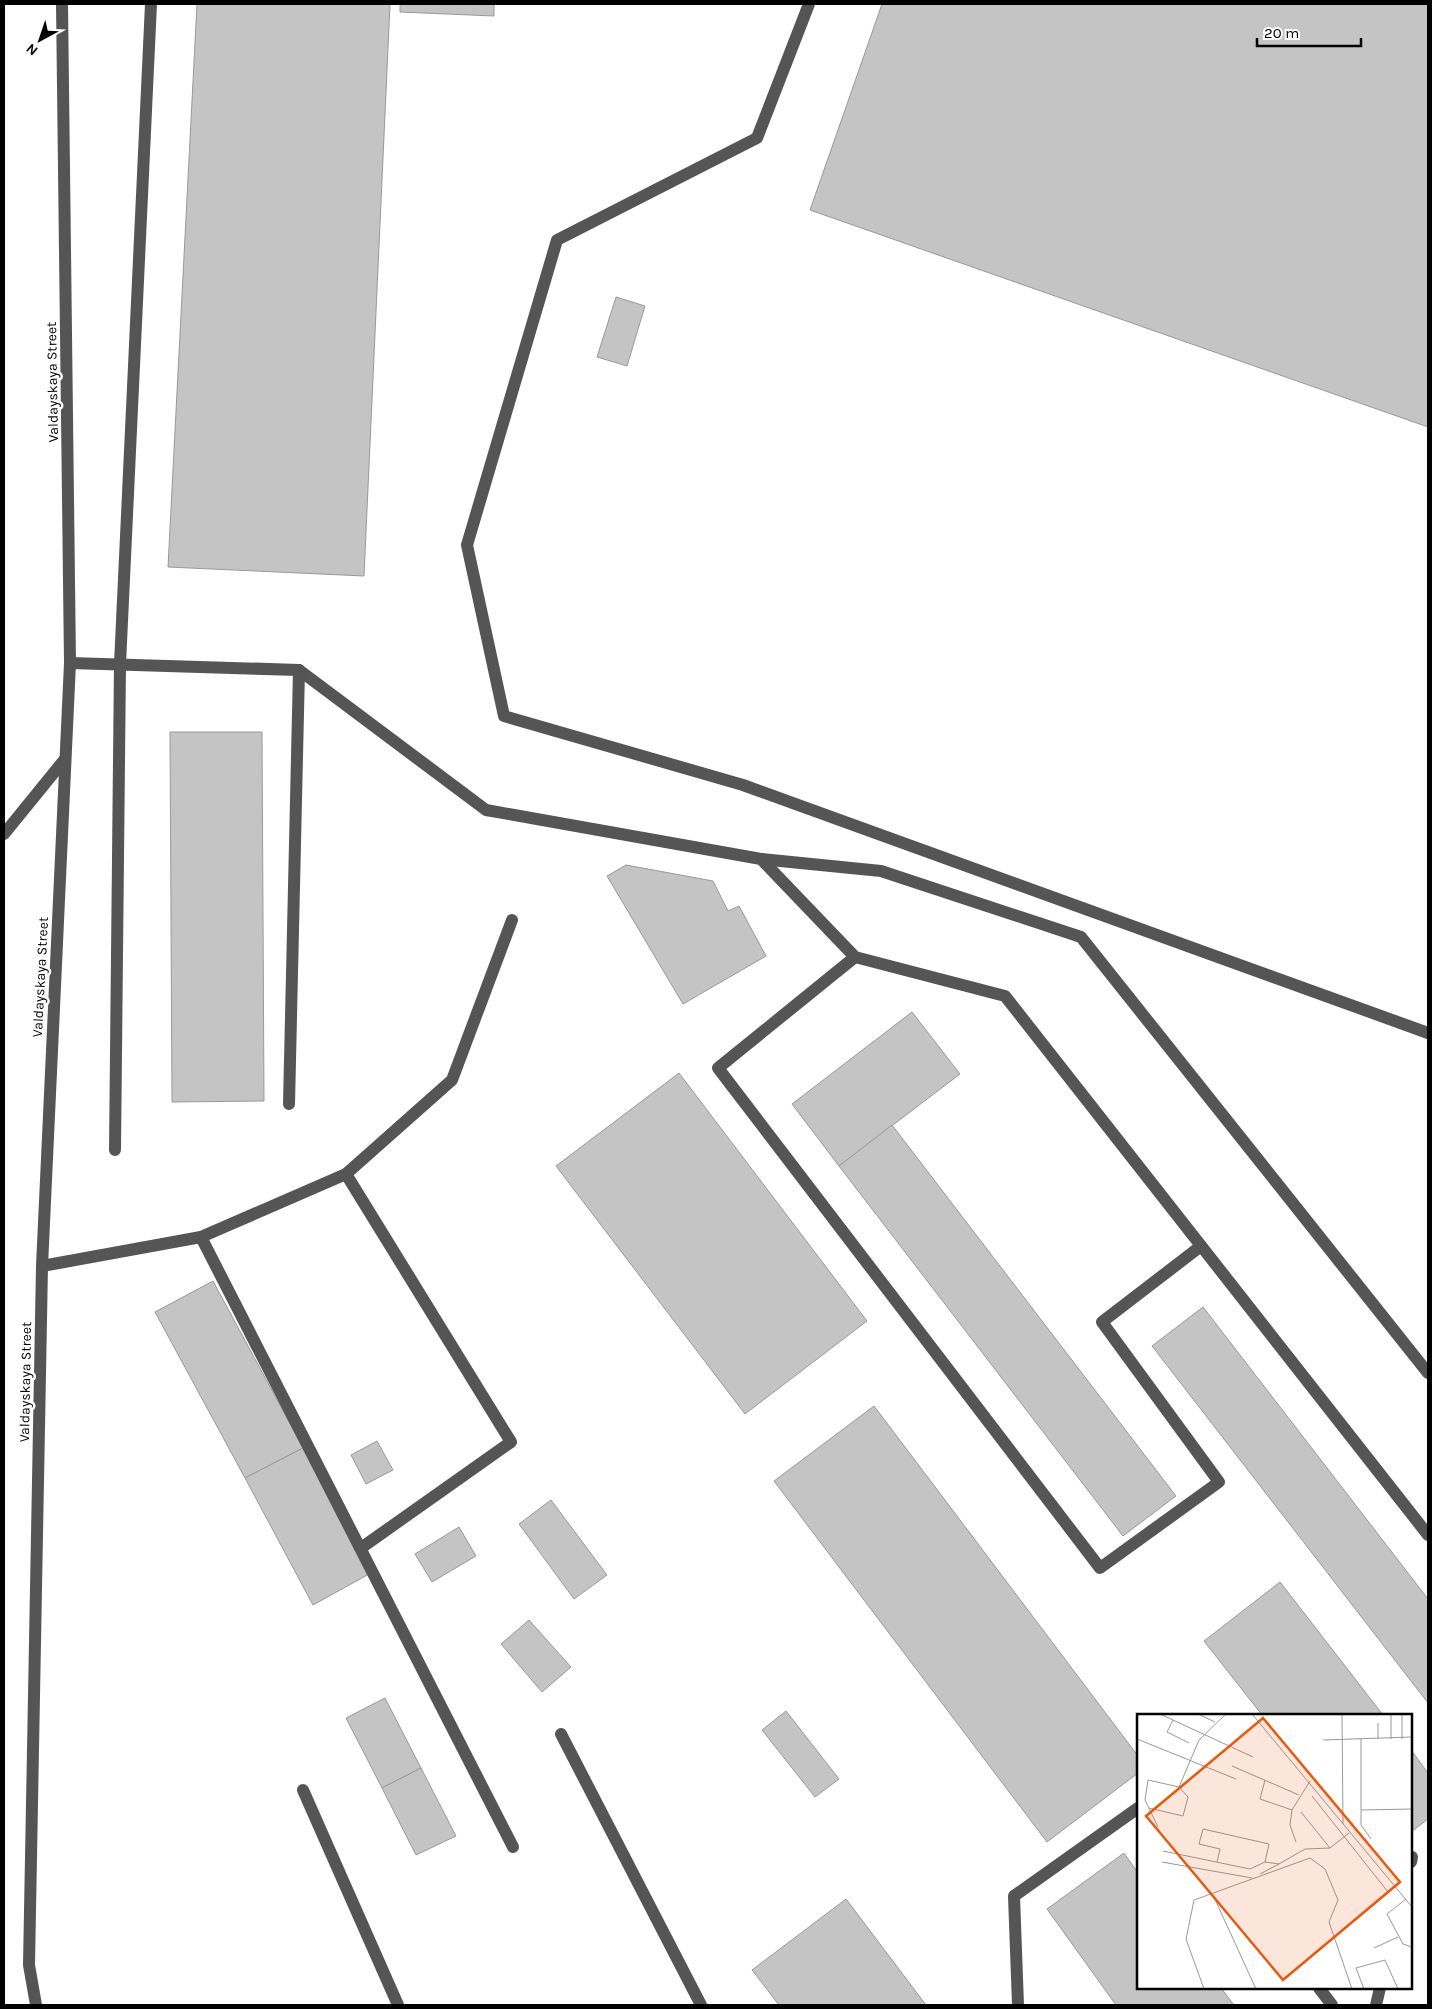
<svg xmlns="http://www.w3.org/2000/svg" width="1432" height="2009" font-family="Karla,sans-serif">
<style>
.building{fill:#c4c4c4;stroke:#999}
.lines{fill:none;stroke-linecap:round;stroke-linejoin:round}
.minor{stroke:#555;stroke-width:12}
.labels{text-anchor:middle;stroke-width:5;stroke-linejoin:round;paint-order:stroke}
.street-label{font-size:14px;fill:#000;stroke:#fff}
.inset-road{fill:none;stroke:#999;stroke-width:1}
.view{fill:#e8590c;fill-opacity:0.15;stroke:#e8590c;stroke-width:2.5}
.inset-edge{fill:none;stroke:#000;stroke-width:2.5}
</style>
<rect width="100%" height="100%" fill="#fff"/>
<g class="building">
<path d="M197,4H390L364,576L168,567Z"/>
<path d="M400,4H494V16L400,12Z"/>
<path d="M882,4H1428V427L810,210Z"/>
<path d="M616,297L645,306L627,366L597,357Z"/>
<path d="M170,732H262L264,1101L172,1102Z"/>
<path d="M626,865L713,881L728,911L739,906L766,956L683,1004L607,876Z"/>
<path d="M912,1012L960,1074L839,1166L792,1104Z"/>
<path d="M679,1073L867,1321L745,1414L556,1166Z"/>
<path d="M892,1125L1176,1496L1123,1536L839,1166Z"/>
<path d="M213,1281L303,1448L245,1478L155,1312Z"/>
<path d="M1203,1307L1428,1599V1703L1152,1346Z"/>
<path d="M874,1406L1138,1756V1773L1047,1842L774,1481Z"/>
<path d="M377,1441L393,1470L366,1484L351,1455Z"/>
<path d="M303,1448L371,1573L313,1605L245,1478Z"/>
<path d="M551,1500L607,1575L574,1599L519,1524Z"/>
<path d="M459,1527L476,1556L432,1582L415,1554Z"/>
<path d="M1280,1582L1383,1715H1262L1204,1641Z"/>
<path d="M529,1620L571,1667L542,1692L501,1644Z"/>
<path d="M385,1698L421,1768L382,1788L346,1718Z"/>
<path d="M786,1711L839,1779L815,1797L762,1730Z"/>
<path d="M1411,1750L1428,1773V1819L1411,1832Z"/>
<path d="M421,1768L456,1836L416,1855L382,1788Z"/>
<path d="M1124,1853L1138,1873V1988H1221L1234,2005H1116L1047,1909Z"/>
<path d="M846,1899L926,2005H779L752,1970Z"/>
</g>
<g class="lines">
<g class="minor">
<path d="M809,4L757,138L557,240L467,545L504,716L743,785L1428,1033"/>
<path d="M70,663L299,670L486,810L761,859L855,957L1005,996L1428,1535"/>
<path d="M4,834L65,759"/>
<path d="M761,859L881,871L1081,937L1428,1373"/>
<path d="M855,957L718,1068L1100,1568L1219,1482L1102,1322L1201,1246"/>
<path d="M289,1104L299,670"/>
<path d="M115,1150L120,664L151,4"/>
<path d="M346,1174L511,1442L361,1548"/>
<path d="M201,1237L513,1847"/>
<path d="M42,1266L201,1237L346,1174L452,1080L512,920"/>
<path d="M561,1734L701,2005"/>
<path d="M303,1790L398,2005"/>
<path d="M1411,1862L1412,1857"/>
<path d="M1319,1988L1332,2005"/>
<path d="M36,2005L29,1965L42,1266L70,663L62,4"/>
<path d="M1018,2005L1014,1896L1138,1808"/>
<path d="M1376,2005L1380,1988"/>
</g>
</g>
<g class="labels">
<g class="street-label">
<text transform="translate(52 382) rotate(-91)" y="5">Valdayskaya Street</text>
<text transform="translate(40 977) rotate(-87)" y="5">Valdayskaya Street</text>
<text transform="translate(25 1382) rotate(-89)" y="5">Valdayskaya Street</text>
</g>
</g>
<g transform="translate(1137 1714)">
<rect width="275" height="275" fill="#fff"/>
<path class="inset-road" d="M23,0L116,43M61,0L78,8M115,0L275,193M205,0L206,110M36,6L30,18L52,29M241,9V25M0,25L99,65M224,25V111L234,125M254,25V0M265,25V0M186,26L275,23M95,52L162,81M128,66L123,85L155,96M175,82L251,178M12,94L46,102L51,83L42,73M224,96L275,95M164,98L193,134M21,113L8,86L11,66L42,73L62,26L89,0M159,128L153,111L155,96L173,67M26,137L113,155L128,148L142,150L168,135L193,134L212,119M25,148L115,164M80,148L83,135L62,130L66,115L132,130L128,148M123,160L142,150M76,181L119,275M269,185L250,200L266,230L275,233M237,234L261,223M67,275L49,225L57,186L173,144L188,155L201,186L192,208L215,275M227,275L219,254L248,246L261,275"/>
<path class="view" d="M126,4L263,168L146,266L9,102Z"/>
<rect width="275" height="275" class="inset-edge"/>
</g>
<rect width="1432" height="2009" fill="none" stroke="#000000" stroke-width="10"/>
<g transform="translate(40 40) rotate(220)" stroke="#ffffff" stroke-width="4" paint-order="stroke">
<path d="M0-4L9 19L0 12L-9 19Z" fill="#000000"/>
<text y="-8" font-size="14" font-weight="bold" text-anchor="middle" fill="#000000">N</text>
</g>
<path d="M1257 38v8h104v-8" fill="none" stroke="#000000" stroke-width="2.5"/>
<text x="1264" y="38" font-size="15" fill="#000000" stroke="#ffffff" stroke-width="4" paint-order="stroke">20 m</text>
</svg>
